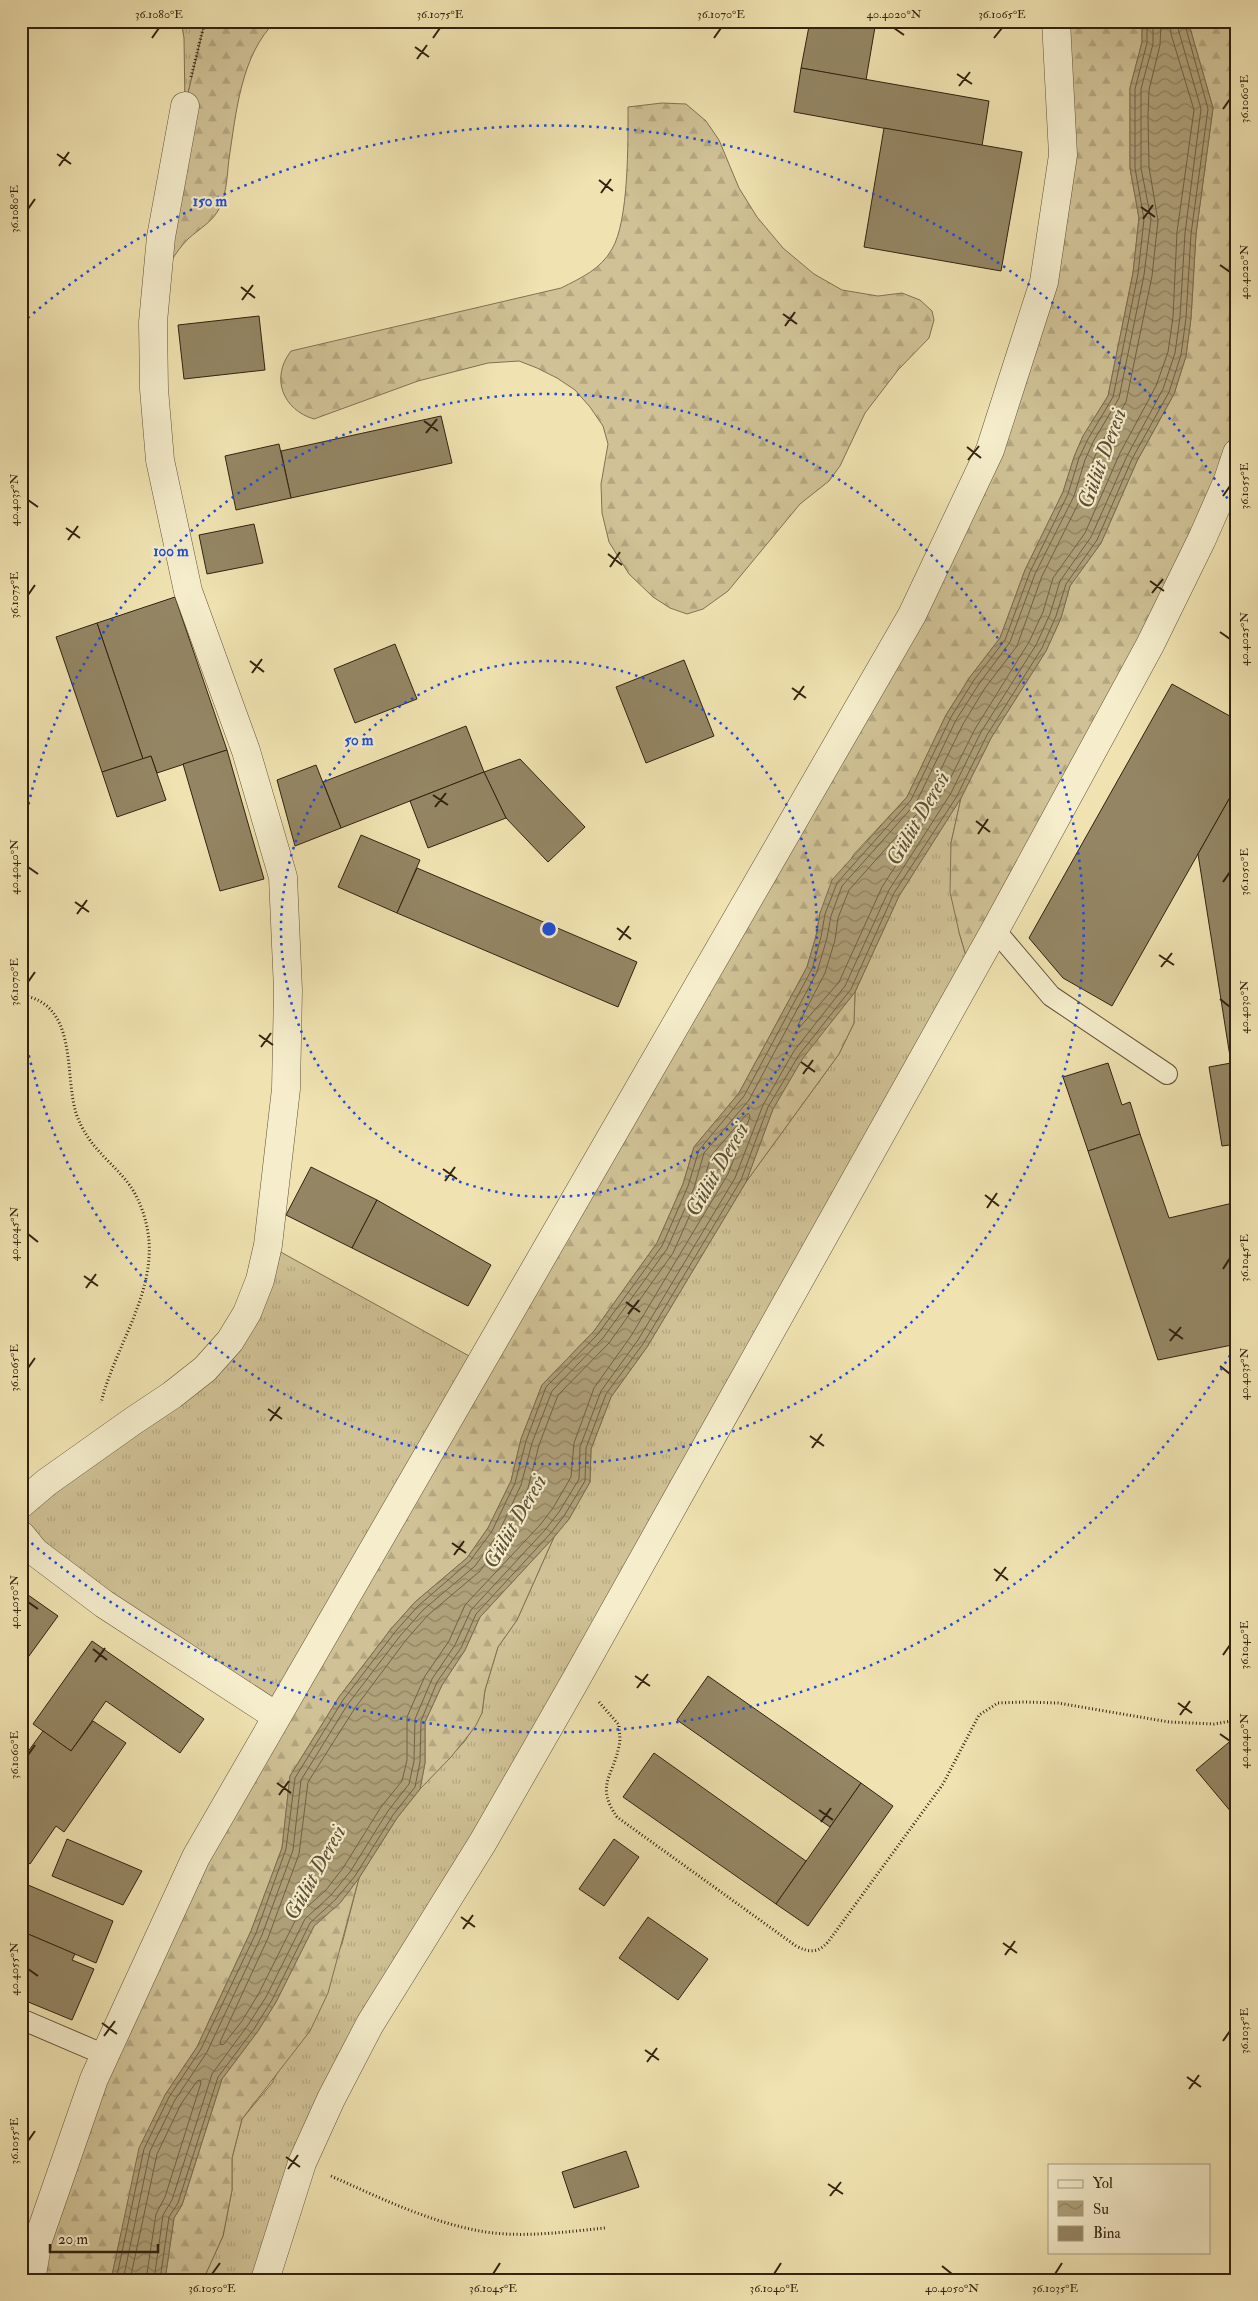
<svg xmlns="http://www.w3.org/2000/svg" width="1258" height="2301" font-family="'IM FELL Double Pica',serif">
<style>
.grass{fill:url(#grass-tufts);stroke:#807253}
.forest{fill:url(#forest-firs);stroke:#807253}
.water{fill:url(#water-waves);stroke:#7d6e50}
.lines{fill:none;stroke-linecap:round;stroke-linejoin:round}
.shore{stroke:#706245;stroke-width:1}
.building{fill:#948664;stroke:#312210}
.service-casing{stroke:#615238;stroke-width:22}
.minor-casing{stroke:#615238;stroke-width:29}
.path{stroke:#312210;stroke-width:3;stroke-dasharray:1 2.5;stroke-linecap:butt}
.service{stroke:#f5edcc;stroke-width:20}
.minor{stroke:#f5edcc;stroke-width:28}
.ticks{fill:none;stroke:#312210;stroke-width:2}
.ring{fill:none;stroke:#1d4ed8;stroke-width:2.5;stroke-dasharray:2.5 5}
.labels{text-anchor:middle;stroke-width:4.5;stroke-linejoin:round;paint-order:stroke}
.water-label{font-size:22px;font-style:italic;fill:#5d4e35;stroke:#f5edcc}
.centre{fill:#1d4ed8;stroke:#f5edcc;stroke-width:2.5}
.ring-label{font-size:15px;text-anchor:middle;font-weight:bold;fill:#1d4ed8;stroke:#f5edcc;stroke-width:4.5;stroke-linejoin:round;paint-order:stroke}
.neatline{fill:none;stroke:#312210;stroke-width:2}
.ticks-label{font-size:12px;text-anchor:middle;fill:#312210}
</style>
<defs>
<pattern id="grass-tufts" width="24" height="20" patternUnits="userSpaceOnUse" patternTransform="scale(1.25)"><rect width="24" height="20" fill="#d0c296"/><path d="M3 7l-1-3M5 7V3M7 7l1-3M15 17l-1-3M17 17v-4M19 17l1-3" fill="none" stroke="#b3a680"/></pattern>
<pattern id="forest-firs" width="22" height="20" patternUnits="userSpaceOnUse" patternTransform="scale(1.25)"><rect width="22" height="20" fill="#d0c296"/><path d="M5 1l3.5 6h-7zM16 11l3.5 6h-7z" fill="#b3a680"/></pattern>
<pattern id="water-waves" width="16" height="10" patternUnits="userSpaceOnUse" patternTransform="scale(1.25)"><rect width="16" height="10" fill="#afa17a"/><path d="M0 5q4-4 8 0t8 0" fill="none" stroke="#8f8363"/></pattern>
</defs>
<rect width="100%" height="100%" fill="#f0e3b1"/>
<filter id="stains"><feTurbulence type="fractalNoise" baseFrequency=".004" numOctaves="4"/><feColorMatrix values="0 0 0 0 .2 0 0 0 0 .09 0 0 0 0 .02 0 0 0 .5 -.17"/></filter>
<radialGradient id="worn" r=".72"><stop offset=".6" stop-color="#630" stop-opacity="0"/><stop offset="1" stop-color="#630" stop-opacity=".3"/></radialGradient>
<g class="grass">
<path d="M181,21H205L185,106L184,38Z"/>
<path d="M961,798L951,843L959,932L971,973L370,2024L265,2280H203L223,2236L232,2190V2158L242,2119L272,2083L342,1944L359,1878L397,1818L420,1789L465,1741L482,1713L485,1690L498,1647L517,1620L554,1537L569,1519L590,1482L591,1449L611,1397L647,1347L746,1182L839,1054L854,1023L855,992L899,896Z"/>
<path d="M268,1245L480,1362L276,1716L21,1535V1504L205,1369Z"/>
</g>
<g class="forest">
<path d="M205,21H276C241,54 236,113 229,159C227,175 227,192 220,207C213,222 200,228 188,239C175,252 166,270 156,285L185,106Z"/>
<path d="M1056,21H1142V42L1130,88V168L1139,218L1133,273L1108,396L1083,436L1074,457L1063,492L1025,570L1000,638L970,677L946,715L907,797L854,854L820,913L816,936L807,967L739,1093L694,1147L683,1184L657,1243L594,1331L542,1385L521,1439L511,1481L488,1528L467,1558L415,1602L391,1629L339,1697L290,1776L282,1848L251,1931L197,2047L165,2095L121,2234L111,2280H31L38,2240L196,1856L912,615L1044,282Z"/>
<path d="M1188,21H1237V453L971,973L959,932L950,892L951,843L961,798L991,738L1046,651L1061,618L1070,586L1101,543L1137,461L1174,394L1186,356L1191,318L1196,234L1213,108Z"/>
<path d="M662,103L686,104L706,121L719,140L739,188L757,217L783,248L814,274L842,290L878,296L902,293L920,300L932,311L934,320L929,338L898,370L865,413L840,466L829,481L800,504L728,591L703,609L687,614L670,608L653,597L629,574L609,542L602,513L601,484L608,444L603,426L590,407L575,390L557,378L537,368L519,361L488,363L418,381L314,419C283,410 270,378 291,351L561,288C581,278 601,269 612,249C629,221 628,141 628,107Z"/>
<path d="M855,992L854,1023L839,1054L746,1182L773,1109L803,1057Z"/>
<path d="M554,1537L517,1620L498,1647L485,1690L482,1713L475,1727L451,1757L420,1789L425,1763V1722L442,1685L465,1650L480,1617Z"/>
<path d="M359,1878L328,1993L310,2031L242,2119L232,2158V2190L223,2236L203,2280H165L174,2218L182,2205L222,2079L258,2031L276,2002L314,1926L340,1903Z"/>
</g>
<path class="water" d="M1142,21H1188L1213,108L1196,234L1191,318L1186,356L1174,394L1137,461L1101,543L1070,586L1061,618L1046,651L991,738L961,798L899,896L855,992L803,1058L773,1109L746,1182L647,1347L611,1397L591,1449L590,1482L569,1519L554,1537L480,1617L465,1650L442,1685L425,1722V1763L420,1789L397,1818L359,1878L340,1903L314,1926L276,2002L258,2031L222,2079L182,2205L174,2218L165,2280H111L139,2148L165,2095L197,2047L251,1931L282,1848L290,1776L339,1697L391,1629L415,1602L467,1558L488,1528L511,1481L521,1439L542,1385L594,1331L657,1243L683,1184L694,1147L739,1093L807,967L816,936L820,913L832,880L907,797L946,715L970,677L1000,638L1025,570L1063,492L1074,457L1083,436L1108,396L1133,273L1139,218L1130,168V88L1142,42Z"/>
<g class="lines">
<g class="shore">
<path d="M1161,21L1160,45L1149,90L1148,116L1149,167L1158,221L1152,276L1126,402L1100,445L1092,463L1081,498L1042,576L1017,646L985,688L963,724L922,808L849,890L838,918L835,940L825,973L798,1025L799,1028L839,982L882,887L945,789L975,729L1029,642L1043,612L1053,578L1085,533L1120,453L1156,386L1168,352L1173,317L1177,232L1194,110L1171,34L1170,21"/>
<path d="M749,1114L750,1117L728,1174L631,1336L594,1388L574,1443L571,1477L553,1508L540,1525L465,1605L449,1641L425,1676L407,1717V1760L402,1781L381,1807L343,1868L326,1890L298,1915L259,1993L242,2021L224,2044L221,2045L220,2042L268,1938L299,1854L308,1782L355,1708L406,1640L428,1615L480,1571L504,1538L528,1488L539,1445L558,1395L609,1343L673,1253L701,1190L711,1156L746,1115Z"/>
<path d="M116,2280L144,2149L169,2097L201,2049L256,1933L286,1849L295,1778L343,1700L395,1632L418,1606L470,1561L492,1531L515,1483L526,1441L546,1387L598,1334L662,1246L688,1186L699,1150L744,1096L812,969L821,937L825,914L837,883L911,800L951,717L974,680L1005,640L1030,572L1068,494L1079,458L1088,439L1113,397L1138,274L1144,219L1135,168V89L1147,43V21"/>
<path d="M123,2280L150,2151L175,2100L207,2052L262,1935L293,1850L301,1780L348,1704L400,1636L423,1610L475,1566L498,1534L521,1485L532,1443L552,1391L603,1338L667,1249L694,1188L704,1153L749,1100L817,972L827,938L831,916L842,886L916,803L956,720L979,684L1010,642L1035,574L1074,496L1085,460L1093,442L1119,398L1144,275L1151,219L1141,168V89L1153,44V21"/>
<path d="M130,2280L157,2154L181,2104L197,2081L200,2080L201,2083L165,2197L156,2214L146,2280"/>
<path d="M154,2280L163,2215L172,2200L212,2074L248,2025L266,1997L305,1919L331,1895L350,1872L388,1811L409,1784L414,1761L415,1719L432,1679L455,1645L471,1610L545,1530L559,1512L579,1479L580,1447L601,1391L638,1340L735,1178L763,1105L794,1051L845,986L889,890L951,793L981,732L1036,645L1050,614L1060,581L1091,537L1127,456L1163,389L1175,353L1180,317L1185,233L1201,109L1179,32L1177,21"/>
<path d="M160,2280L169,2217L178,2203L218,2077L254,2029L272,2000L310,1923L336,1899L355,1876L393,1815L415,1787L420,1762L421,1721L437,1682L461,1648L476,1614L550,1534L564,1516L585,1481L586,1448L606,1394L643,1344L741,1180L768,1107L799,1055L851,989L894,893L957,796L987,735L1042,648L1056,616L1066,584L1097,540L1132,459L1169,392L1181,355L1186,318L1191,234L1208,109L1184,21"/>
</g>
</g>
<g class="building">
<path d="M810,21H876L866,80L801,68Z"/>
<path d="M801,68L989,101L982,146L794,112Z"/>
<path d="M884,128L1022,152L1001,271L864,247Z"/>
<path d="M259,316L265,370L184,379L178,325Z"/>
<path d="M441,416L452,463L291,498L281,451Z"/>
<path d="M279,444L291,498L236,510L225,456Z"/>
<path d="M254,524L263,563L207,574L199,535Z"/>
<path d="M175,597L227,750L157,773L151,756L143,759L97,623Z"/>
<path d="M97,623L143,759L102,772L56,637Z"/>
<path d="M395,644L417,699L355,723L334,669Z"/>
<path d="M684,660L714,736L646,763L616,687Z"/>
<path d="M1172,684L1237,720V785L1112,1006L1063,978L1029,938Z"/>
<path d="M466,726L484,772L341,828L323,782Z"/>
<path d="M227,750L264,879L220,891L183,764Z"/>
<path d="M151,756L166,800L117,817L102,772Z"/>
<path d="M520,759L585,827L548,862L506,818L484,772Z"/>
<path d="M316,765L341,828L295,846L277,780Z"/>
<path d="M484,772L506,818L428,848L410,801Z"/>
<path d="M1237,785V1144L1222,1146L1209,1067L1231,1063L1198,854Z"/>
<path d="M361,835L420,860L397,913L338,887Z"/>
<path d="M417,868L637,962L618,1007L397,913Z"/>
<path d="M1108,1063L1122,1105L1130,1102L1140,1134L1088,1151L1063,1077Z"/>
<path d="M1140,1134L1169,1218L1237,1202V1344L1158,1360L1088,1151Z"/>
<path d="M311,1167L377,1200L352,1248L286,1215Z"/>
<path d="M377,1200L491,1265L468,1306L352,1248Z"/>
<path d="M21,1590L58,1616L21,1667Z"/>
<path d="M92,1641L204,1719L180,1753L106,1701L71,1751L33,1724Z"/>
<path d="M708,1676L861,1783L830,1827L677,1720Z"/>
<path d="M93,1721L126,1743L64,1832L56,1826L30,1864L21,1857V1761L43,1731L71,1751Z"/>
<path d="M1234,1738L1237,1741V1819L1196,1770Z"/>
<path d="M654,1753L806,1861L776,1904L623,1797Z"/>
<path d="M861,1783L893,1806L808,1926L776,1904Z"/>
<path d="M67,1839L142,1871L123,1905L52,1876Z"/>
<path d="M614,1839L639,1857L604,1906L579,1889Z"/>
<path d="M21,1882L113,1921L96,1963L21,1931Z"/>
<path d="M648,1917L708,1959L678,2000L619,1958Z"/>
<path d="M21,1931L75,1954L72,1960L94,1969L72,2020L21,1999Z"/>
<path d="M626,2151L639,2187L574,2208L562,2172Z"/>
</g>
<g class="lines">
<defs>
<g id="service">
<path d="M995,930L1051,996L1167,1074"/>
<path d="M21,2019L105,2055"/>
</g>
<g id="minor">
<path d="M21,1504L47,1482L133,1421L172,1395L205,1369L230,1341L247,1313L260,1280L268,1245L286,1089L288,990L283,877L246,751L188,591L160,460L154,389L153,322L161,237L185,106"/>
<path d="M21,1535L35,1552L104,1604L276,1716"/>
<path d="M31,2280L38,2240L94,2079L196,1857L912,615L990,450L1044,282L1063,155L1056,21"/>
<path d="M265,2280L302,2163L331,2099L370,2024L483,1842L574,1683L995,930L1150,645L1202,539L1228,480L1237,453"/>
</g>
</defs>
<use href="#service" class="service-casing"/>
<use href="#minor" class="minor-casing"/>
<g class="path">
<path d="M191,77L205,21"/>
<path d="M21,995C80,1004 63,1076 77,1116C88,1145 105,1156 124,1178C139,1195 147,1219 149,1241C153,1298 114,1349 101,1403"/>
<path d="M599,1702L619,1725C619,1732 621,1739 619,1746C613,1777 595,1785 617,1817L796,1946C810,1953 818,1953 828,1942L943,1784L979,1715L998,1703L1024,1702L1058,1703L1169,1722L1214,1724L1237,1720"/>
<path d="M331,2176C378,2197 425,2220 475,2230C516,2239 564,2232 605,2228"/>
</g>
<use href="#service" class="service"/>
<use href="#minor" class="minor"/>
</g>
<path class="ticks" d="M894,28L904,35M152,38L159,28M433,38L440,28M714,38L721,28M994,38L1002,28M415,47L429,57M417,59L427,45M957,74L972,84M959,86L970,72M1223,109L1230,99M57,154L71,164M59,166L69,152M599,180L613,191M601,193L611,179M1141,207L1155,217M28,209L35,199M1143,219L1153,205M1220,265L1230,272M241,287L255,298M242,300L253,285M783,314L797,324M785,326L795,312M424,421L438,431M426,433L437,419M967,447L981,458M968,460L979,446M1223,496L1230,486M28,500L38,507M66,528L80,538M68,540L78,526M608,554L622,565M610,567L620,552M1150,581L1164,591M1152,593L1163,579M28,595L35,585M1220,632L1230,639M250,661L264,672M252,673L262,659M792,688L806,698M794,700L804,686M433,795L448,805M435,807L446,793M976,821L990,832M978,834L988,819M28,867L38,874M1223,882L1230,872M75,902L89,912M77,914L87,900M617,928L631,939M619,940L629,926M1159,955L1174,965M1161,967L1172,953M28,982L35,972M1220,999L1230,1007M259,1035L273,1045M261,1047L271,1033M801,1062L815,1072M803,1074L813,1060M443,1169L457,1179M445,1181L455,1167M985,1195L999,1206M987,1208L997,1193M28,1234L38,1242M1223,1269L1230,1258M84,1276L98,1286M86,1288L96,1274M626,1302L640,1312M628,1314L639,1300M1169,1329L1183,1339M1170,1341L1181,1327M1220,1366L1230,1374M28,1368L35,1358M268,1409L282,1419M270,1421L280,1407M810,1436L824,1446M812,1448L822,1434M452,1543L466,1553M454,1555L464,1541M994,1569L1008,1580M996,1581L1006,1567M28,1602L38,1609M93,1649L107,1660M1223,1655L1230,1645M95,1662L105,1648M635,1676L650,1686M637,1688L648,1674M1178,1703L1192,1713M1180,1715L1190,1701M1220,1734L1230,1741M28,1755L35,1745M277,1783L291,1793M279,1795L289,1781M819,1810L833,1820M821,1822L831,1808M461,1917L475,1927M463,1929L473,1915M1003,1943L1017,1953M1005,1955L1015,1941M28,1969L38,1976M102,2023L117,2034M104,2036L115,2021M1223,2041L1230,2031M645,2050L659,2060M647,2062L657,2048M1187,2077L1201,2087M1189,2089L1199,2075M28,2141L35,2131M286,2157L300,2167M288,2169L298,2155M828,2184L843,2194M830,2196L841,2182M942,2266L952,2274M212,2274L220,2263M493,2274L500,2263M774,2274L781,2263M1055,2274L1062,2263"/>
<g class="ring">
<circle cx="549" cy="929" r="268"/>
<path d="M21 841A535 535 0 1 1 21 1017"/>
<path d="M1234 1349A803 803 0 0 1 22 1535M22 323A803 803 0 0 1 1234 509"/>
</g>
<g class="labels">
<g class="water-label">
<text transform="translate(1101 458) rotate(-70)" y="8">Gülüt Deresi</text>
<text transform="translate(917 818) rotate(-60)" y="8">Gülüt Deresi</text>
<text transform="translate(716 1169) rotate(-60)" y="8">Gülüt Deresi</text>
<text transform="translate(514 1521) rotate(-60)" y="8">Gülüt Deresi</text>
<text transform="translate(314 1872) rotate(-61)" y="8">Gülüt Deresi</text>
</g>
</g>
<circle cx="549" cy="929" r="8" class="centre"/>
<g class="ring-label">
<text x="210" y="206">150 m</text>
<text x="171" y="556">100 m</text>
<text x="359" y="745">50 m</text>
</g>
<rect width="1258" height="2301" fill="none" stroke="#f0e3b1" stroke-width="55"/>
<rect x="1048" y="2164" width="162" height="90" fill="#f5edcc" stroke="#a79c81"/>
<rect x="1058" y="2180" width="25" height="8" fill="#f5edcc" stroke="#a79c81"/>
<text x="1093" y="2188" font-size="15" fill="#312210">Yol</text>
<rect x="1058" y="2201" width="25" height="15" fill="url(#water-waves)" stroke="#a79c81"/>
<text x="1093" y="2214" font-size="15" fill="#312210">Su</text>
<rect x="1058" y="2226" width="25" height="15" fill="#948664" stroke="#a79c81"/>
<text x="1093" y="2238" font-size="15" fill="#312210">Bina</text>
<path d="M50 2244v8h108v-8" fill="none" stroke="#312210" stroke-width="2.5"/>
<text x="58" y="2244" font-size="15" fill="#312210" stroke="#f5edcc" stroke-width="4" paint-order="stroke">20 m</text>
<rect x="28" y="28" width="1202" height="2246" class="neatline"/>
<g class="ticks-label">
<text x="159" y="18">36.1080°E</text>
<text x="440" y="18">36.1075°E</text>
<text x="721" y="18">36.1070°E</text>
<text x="894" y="18">40.4020°N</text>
<text x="1002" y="18">36.1065°E</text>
<text transform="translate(1244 99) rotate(-90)" y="4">36.1060°E</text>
<text transform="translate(14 209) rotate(-90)" y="4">36.1080°E</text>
<text transform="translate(1244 272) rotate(-90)" y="4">40.4020°N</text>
<text transform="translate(1244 486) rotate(-90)" y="4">36.1055°E</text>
<text transform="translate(14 500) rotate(-90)" y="4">40.4035°N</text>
<text transform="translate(14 595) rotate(-90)" y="4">36.1075°E</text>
<text transform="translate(1244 639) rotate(-90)" y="4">40.4025°N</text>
<text transform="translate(14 867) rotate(-90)" y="4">40.4040°N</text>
<text transform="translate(1244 872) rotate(-90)" y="4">36.1050°E</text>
<text transform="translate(14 982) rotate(-90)" y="4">36.1070°E</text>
<text transform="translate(1244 1007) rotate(-90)" y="4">40.4030°N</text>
<text transform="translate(14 1234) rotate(-90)" y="4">40.4045°N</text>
<text transform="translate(1244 1258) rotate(-90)" y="4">36.1045°E</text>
<text transform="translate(14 1368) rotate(-90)" y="4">36.1065°E</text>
<text transform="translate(1244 1374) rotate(-90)" y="4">40.4035°N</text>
<text transform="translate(14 1602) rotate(-90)" y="4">40.4050°N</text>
<text transform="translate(1244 1645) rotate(-90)" y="4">36.1040°E</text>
<text transform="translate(1244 1741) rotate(-90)" y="4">40.4040°N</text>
<text transform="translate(14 1755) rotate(-90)" y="4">36.1060°E</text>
<text transform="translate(14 1969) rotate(-90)" y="4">40.4055°N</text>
<text transform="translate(1244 2031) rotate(-90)" y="4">36.1035°E</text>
<text transform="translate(14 2141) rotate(-90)" y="4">36.1055°E</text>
<text x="212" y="2292">36.1050°E</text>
<text x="493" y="2292">36.1045°E</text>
<text x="774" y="2292">36.1040°E</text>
<text x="952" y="2292">40.4050°N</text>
<text x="1055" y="2292">36.1035°E</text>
</g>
<rect width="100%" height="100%" filter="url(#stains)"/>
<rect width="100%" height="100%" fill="url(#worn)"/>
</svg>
